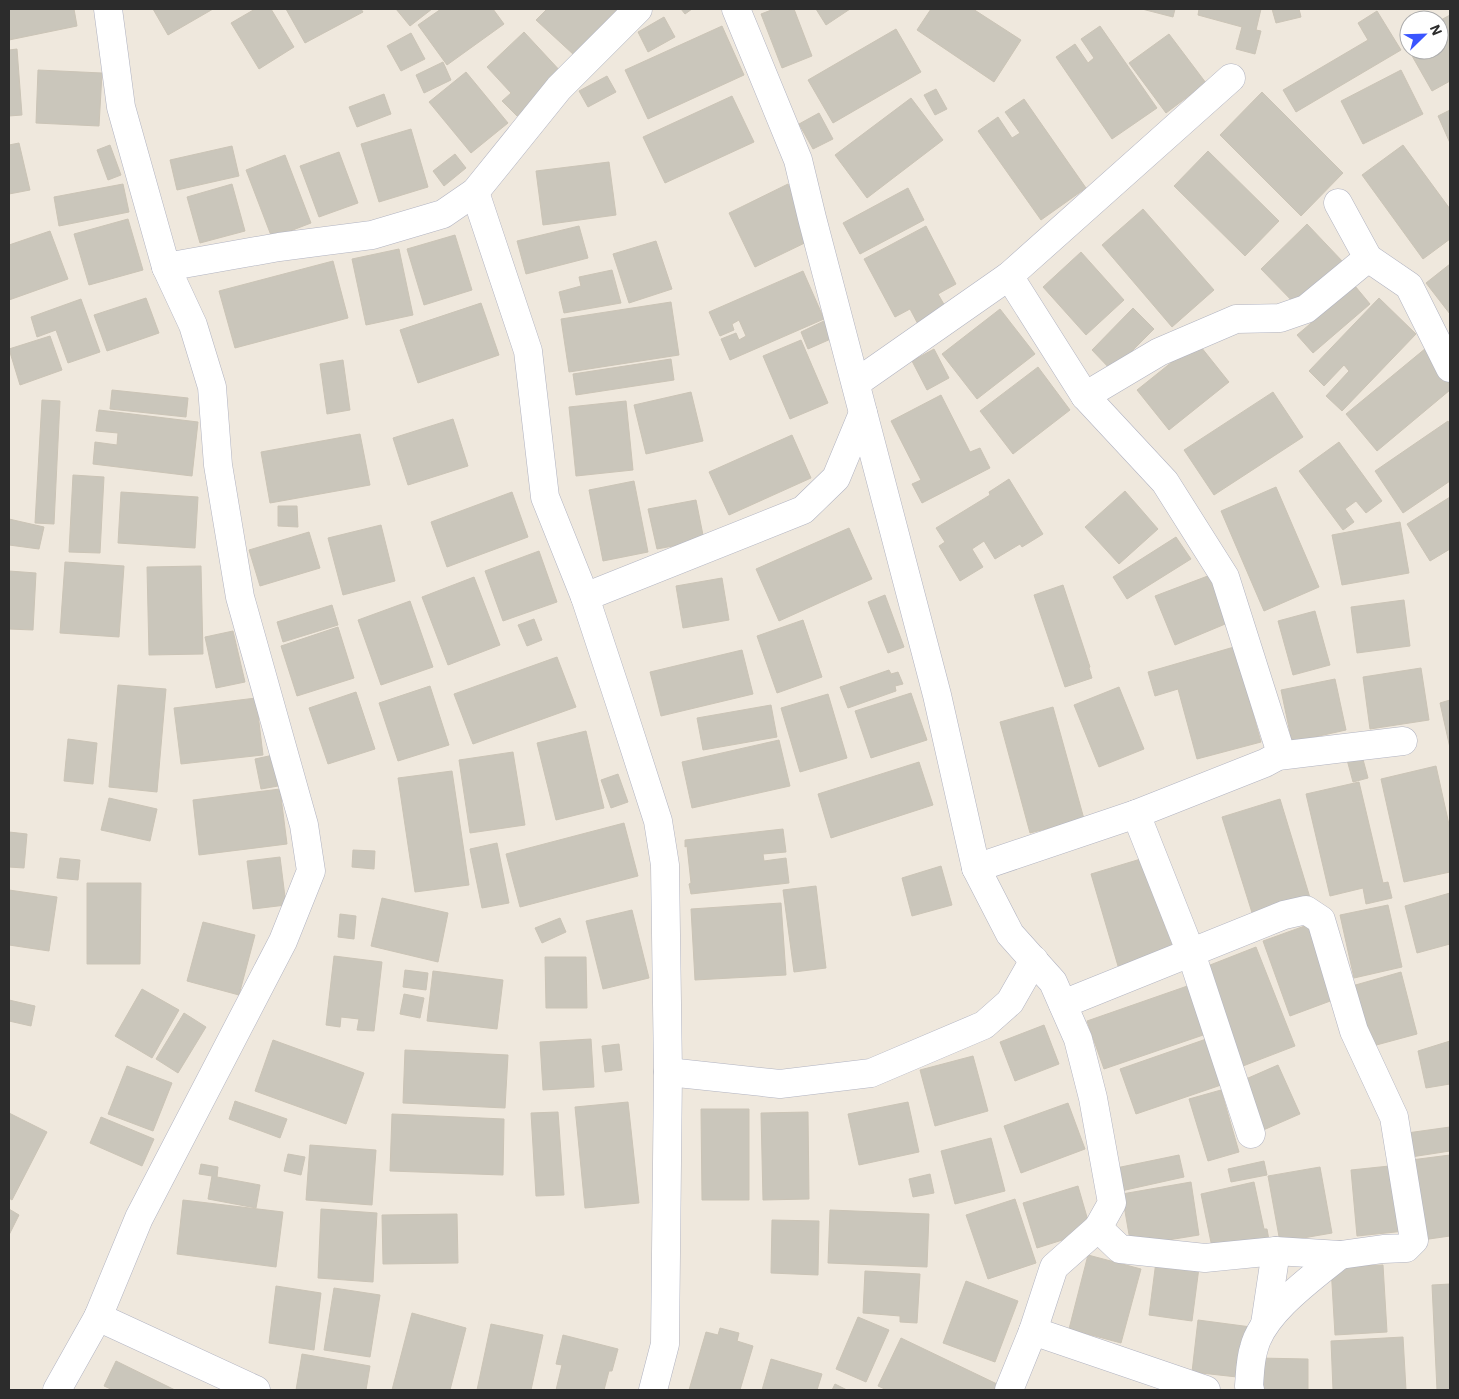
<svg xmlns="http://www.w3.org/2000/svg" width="1459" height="1399" font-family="'IBM Plex Sans',sans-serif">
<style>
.building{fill:#cac6bb;stroke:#cbc4b6}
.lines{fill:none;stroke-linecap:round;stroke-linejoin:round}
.street-casing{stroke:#b1b3c1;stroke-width:29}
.street{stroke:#fff;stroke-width:28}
</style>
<rect width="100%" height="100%" fill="#efe8dd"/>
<g class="building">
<path d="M9,9H74L77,26L9,40Z"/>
<path d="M153,9H213L168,35Z"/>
<path d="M255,9H271L294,47L259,69L231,23Z"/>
<path d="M286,9H361L363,12L305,43Z"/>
<path d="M396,9H432L410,26Z"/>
<path d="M441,9H493L504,24L447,65L418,25Z"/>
<path d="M547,9H617L574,55L536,20Z"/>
<path d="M681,9H692L685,14Z"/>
<path d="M774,9H794L812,56L782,68L761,14Z"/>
<path d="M816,9H850L826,25Z"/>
<path d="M931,9H973L1021,40L994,82L917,30Z"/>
<path d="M1142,9H1175L1173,17Z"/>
<path d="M1199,9H1261L1256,30L1261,31L1255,54L1236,49L1242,27L1198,15Z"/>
<path d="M1272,9H1299L1301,17L1276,23Z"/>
<path d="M1377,11L1401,50L1296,112L1283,90L1368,40L1358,23Z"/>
<path d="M1450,15V81L1432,91L1403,40L1409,37V50H1439V21Z"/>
<path d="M664,17L675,37L648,52L638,32Z"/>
<path d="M722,26L744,75L648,119L625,70Z"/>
<path d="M1100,26L1157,108L1112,139L1056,57L1075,44L1088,63L1094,58L1081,39Z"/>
<path d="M896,29L921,72L833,123L808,80Z"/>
<path d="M524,32L563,74L517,116L502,101L511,93L487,67Z"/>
<path d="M411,33L425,59L401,71L387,46Z"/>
<path d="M1169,34L1206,83L1166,113L1129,63Z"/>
<path d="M17,49L22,115L9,116V50Z"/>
<path d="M443,62L451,80L424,93L416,75Z"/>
<path d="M38,70L102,73L99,126L36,123Z"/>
<path d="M1401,70L1423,114L1363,144L1341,101Z"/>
<path d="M466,72L508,123L471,153L429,102Z"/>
<path d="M607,76L616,92L588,107L579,91Z"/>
<path d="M936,89L947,109L935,115L924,95Z"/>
<path d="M1262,92L1343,173L1301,216L1220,135Z"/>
<path d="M384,94L391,114L357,127L349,107Z"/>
<path d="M732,96L754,142L665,183L643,137Z"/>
<path d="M911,98L943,140L867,198L835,155Z"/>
<path d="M1024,99L1086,188L1041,220L978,131L998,117L1012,138L1020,133L1005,112Z"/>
<path d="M1450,110V143L1438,116Z"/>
<path d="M819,113L833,139L813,149L799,124Z"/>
<path d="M411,129L428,187L379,202L361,144Z"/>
<path d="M19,143L30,190L9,194V145Z"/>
<path d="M110,145L121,175L108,180L97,150Z"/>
<path d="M1403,145L1450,209V239L1423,259L1362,175Z"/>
<path d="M232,146L239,176L177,190L170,160Z"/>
<path d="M1208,151L1279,221L1245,256L1174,186Z"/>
<path d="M339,152L358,203L319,217L300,166Z"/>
<path d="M455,154L466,168L444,186L433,171Z"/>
<path d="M285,155L311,223L272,238L246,170Z"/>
<path d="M609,162L616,215L543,225L536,171Z"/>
<path d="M123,184L129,212L59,226L54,197Z"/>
<path d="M232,184L245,231L200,243L187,197Z"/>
<path d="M788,184L815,238L755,267L729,213Z"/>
<path d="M908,188L924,220L860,254L843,223Z"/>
<path d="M1143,209L1214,290L1172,327L1102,245Z"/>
<path d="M128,219L143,270L89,285L74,234Z"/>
<path d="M1307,224L1344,263L1298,307L1261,269Z"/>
<path d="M579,226L588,258L526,274L517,241Z"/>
<path d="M926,226L956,284L938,294L949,313L920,328L910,309L895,317L864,259Z"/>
<path d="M50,231L68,279L9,300V245Z"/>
<path d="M455,235L472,290L424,305L407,249Z"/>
<path d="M656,241L672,289L629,303L613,254Z"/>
<path d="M399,249L413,315L366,325L352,259Z"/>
<path d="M1081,252L1124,300L1086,335L1043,287Z"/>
<path d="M333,261L348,318L235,348L219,291Z"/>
<path d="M1450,264V314L1426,283Z"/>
<path d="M612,270L621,303L564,313L559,292L581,286L579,277Z"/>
<path d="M803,271L824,319L730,360L721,339L736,333L739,340L746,336L739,320L732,324L734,330L720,336L709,312Z"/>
<path d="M1355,286L1370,304L1313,353L1297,335Z"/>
<path d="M146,298L159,333L107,351L94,315Z"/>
<path d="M1379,298L1416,334L1342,411L1326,396L1349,371L1344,365L1324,386L1309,371Z"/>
<path d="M81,299L100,352L68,363L56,330L37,337L31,317Z"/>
<path d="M671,302L679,355L569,372L561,319Z"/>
<path d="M481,303L499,355L418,383L400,330Z"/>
<path d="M1133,308L1154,329L1112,371L1092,350Z"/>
<path d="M1000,309L1035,354L977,399L942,354Z"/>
<path d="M826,320L833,338L808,349L801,332Z"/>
<path d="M50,336L62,370L20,385L9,349Z"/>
<path d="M801,340L828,403L790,419L763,356Z"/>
<path d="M1197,342L1229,382L1169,430L1137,390Z"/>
<path d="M1426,348L1450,378V390L1377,451L1346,414Z"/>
<path d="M934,349L949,378L927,390L912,361Z"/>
<path d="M671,359L674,380L576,395L573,374Z"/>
<path d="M343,360L350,410L327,414L320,364Z"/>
<path d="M1038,367L1070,410L1013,454L980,411Z"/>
<path d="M112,390L188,398L186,417L110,409Z"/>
<path d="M691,392L703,441L646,454L634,405Z"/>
<path d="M1273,392L1303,437L1214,495L1184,450Z"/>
<path d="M941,395L970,452L980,448L990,468L922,503L912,484L921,480L891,421Z"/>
<path d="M42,400L60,401L54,524L35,523Z"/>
<path d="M626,401L633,470L576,476L569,407Z"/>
<path d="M99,410L198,422L192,476L93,464L95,442L117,445L118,433L96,431Z"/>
<path d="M453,419L468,466L408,485L393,438Z"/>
<path d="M1448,421L1450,425V481L1403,513L1375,471Z"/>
<path d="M360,434L370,485L270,503L261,452Z"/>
<path d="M792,435L811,478L729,515L709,472Z"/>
<path d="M1339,442L1382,501L1366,513L1356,501L1345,509L1354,522L1343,530L1299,471Z"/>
<path d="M73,475L104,477L100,553L69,552Z"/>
<path d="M1009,479L1043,534L1022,547L1020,544L995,559L984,541L972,549L983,567L960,581L939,546L945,542L936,528L990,495L989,492Z"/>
<path d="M634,481L648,552L603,561L589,490Z"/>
<path d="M1276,487L1319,587L1264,611L1221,511Z"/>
<path d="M1125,491L1158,529L1119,564L1085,527Z"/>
<path d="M121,492L198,497L195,548L118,543Z"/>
<path d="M512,492L528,537L447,567L431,522Z"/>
<path d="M1450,497V549L1430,561L1407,524Z"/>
<path d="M696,500L704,540L657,549L648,509Z"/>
<path d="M278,506H297L298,527L278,526Z"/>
<path d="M9,519L44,527L39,549L9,545Z"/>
<path d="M1400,522L1409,573L1342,585L1332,535Z"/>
<path d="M381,525L395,581L343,595L328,538Z"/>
<path d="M849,528L872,579L779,621L756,569Z"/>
<path d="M309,532L320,568L260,586L249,550Z"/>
<path d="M1176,537L1191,559L1127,599L1113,577Z"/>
<path d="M539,551L557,602L503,621L485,571Z"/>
<path d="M65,562L124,566L119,637L60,633Z"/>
<path d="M201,566L203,654L149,655L147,567Z"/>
<path d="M9,571L36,573L33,630L9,629Z"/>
<path d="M1213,574L1230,622L1175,645L1155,596Z"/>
<path d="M474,577L500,645L448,665L422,597Z"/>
<path d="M722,578L729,620L683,628L676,586Z"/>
<path d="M1063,585L1090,667L1089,668L1092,678L1065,687L1034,595Z"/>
<path d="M885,595L904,647L888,653L868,602Z"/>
<path d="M1404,600L1410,646L1357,653L1351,607Z"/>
<path d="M410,601L433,667L381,685L358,620Z"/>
<path d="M332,605L338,625L283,642L277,622Z"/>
<path d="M1315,611L1330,665L1293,675L1278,621Z"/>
<path d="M534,619L542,640L527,646L518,625Z"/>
<path d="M803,620L822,677L777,693L757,636Z"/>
<path d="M338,627L354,678L297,696L281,646Z"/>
<path d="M233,631L245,682L216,688L205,637Z"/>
<path d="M1234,647L1261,742L1197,759L1178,689L1155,696L1148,672Z"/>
<path d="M742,650L753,694L661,716L650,672Z"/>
<path d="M557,657L576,707L473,744L454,694Z"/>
<path d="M1421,668L1429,720L1370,729L1363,677Z"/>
<path d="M889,670L891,674L898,672L903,684L895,686L896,691L848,708L840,687Z"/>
<path d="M1335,679L1346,730L1292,742L1281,690Z"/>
<path d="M118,685L166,689L157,792L109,787Z"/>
<path d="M430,686L449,745L398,761L379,703Z"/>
<path d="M1119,687L1144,749L1099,767L1074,705Z"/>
<path d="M356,692L375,749L328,764L309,708Z"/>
<path d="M911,693L927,740L871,758L855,711Z"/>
<path d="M828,694L847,758L800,772L781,708Z"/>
<path d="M256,698L263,755L181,764L174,708Z"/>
<path d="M1450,700V748L1440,703Z"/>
<path d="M771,705L777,737L703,750L697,718Z"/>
<path d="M1053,707L1084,819L1030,833L1000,722Z"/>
<path d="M586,731L604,808L556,820L537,743Z"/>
<path d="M68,739L97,743L93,784L64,781Z"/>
<path d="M779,740L790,786L692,808L682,762Z"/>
<path d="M513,752L525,825L470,833L459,760Z"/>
<path d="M1361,752L1368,778L1353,782L1346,756Z"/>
<path d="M278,754L284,785L261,789L255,759Z"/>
<path d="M919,762L933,805L831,838L818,794Z"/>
<path d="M1436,766L1450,829V872L1404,882L1381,779Z"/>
<path d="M452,771L469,885L415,892L398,778Z"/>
<path d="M618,774L628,802L611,808L601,780Z"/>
<path d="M1359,782L1383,883L1388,882L1392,898L1366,904L1363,888L1330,896L1306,794Z"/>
<path d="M280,789L287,844L199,855L193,800Z"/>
<path d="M109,798L157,809L150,841L101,830Z"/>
<path d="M1280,799L1311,901L1254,919L1222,817Z"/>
<path d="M624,823L638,876L520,907L506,854Z"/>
<path d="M783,829L786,852L763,854L764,861L786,858L789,883L691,894L689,884L691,883L687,846L685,847V840Z"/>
<path d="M9,832L27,834L24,868L9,867Z"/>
<path d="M497,843L509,903L482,908L470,849Z"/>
<path d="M353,850L375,851L374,869L352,867Z"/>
<path d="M280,857L286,905L253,909L247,861Z"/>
<path d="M60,858L80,860L78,880L57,878Z"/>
<path d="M1144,858L1166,931L1176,928L1181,947L1118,966L1091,874Z"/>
<path d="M941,866L952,905L912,916L902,878Z"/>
<path d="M87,883H141L140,964H87Z"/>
<path d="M816,886L826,968L794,972L783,890Z"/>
<path d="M9,890L57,897L49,951L9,945Z"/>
<path d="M1450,893V944L1417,953L1405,906Z"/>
<path d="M382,898L448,913L438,962L371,946Z"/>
<path d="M781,903L786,975L695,980L691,909Z"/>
<path d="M1388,905L1402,967L1354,978L1340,915Z"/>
<path d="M632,910L649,978L603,989L586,921Z"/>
<path d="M340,914L356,916L354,939L338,937Z"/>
<path d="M560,918L566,932L542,943L535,928Z"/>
<path d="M203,922L255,935L239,995L187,981Z"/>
<path d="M1313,923L1341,997L1290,1016L1263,941Z"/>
<path d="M1256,947L1295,1046L1243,1066L1205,967Z"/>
<path d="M334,956L382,962L374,1031L357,1030L359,1019L341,1017L340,1027L326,1025Z"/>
<path d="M545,957H586L587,1008H546Z"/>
<path d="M405,970L428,973L426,990L403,987Z"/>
<path d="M433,971L503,980L497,1029L427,1021Z"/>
<path d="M1401,972L1417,1034L1369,1047L1352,986Z"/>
<path d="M1196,983L1212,1032L1104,1069L1087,1021Z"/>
<path d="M142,989L179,1010L152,1058L115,1036Z"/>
<path d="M404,994L424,998L420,1018L400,1014Z"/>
<path d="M9,1000L35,1006L31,1026L9,1021Z"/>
<path d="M184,1013L206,1027L178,1073L156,1059Z"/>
<path d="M1044,1025L1059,1064L1015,1081L1000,1042Z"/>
<path d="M1212,1037L1227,1083L1136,1114L1120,1069Z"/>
<path d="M591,1039L594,1087L543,1090L540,1042Z"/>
<path d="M273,1040L364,1073L346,1124L255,1091Z"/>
<path d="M1450,1041V1084L1426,1088L1418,1051Z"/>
<path d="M619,1044L622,1070L605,1072L602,1046Z"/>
<path d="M405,1050L508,1055L505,1108L403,1103Z"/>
<path d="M973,1056L988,1111L935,1126L920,1070Z"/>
<path d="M1278,1065L1300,1114L1261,1131L1239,1082Z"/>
<path d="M127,1066L172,1083L153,1131L108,1114Z"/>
<path d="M1221,1090L1239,1152L1208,1161L1189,1099Z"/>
<path d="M235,1101L287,1119L280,1138L229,1119Z"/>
<path d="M628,1102L639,1203L585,1208L575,1107Z"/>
<path d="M908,1102L919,1152L859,1165L848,1114Z"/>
<path d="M1068,1103L1085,1149L1021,1173L1004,1126Z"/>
<path d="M701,1109H749V1200H702Z"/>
<path d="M558,1112L564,1195L536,1196L531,1113Z"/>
<path d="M808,1112L809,1199L763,1200L761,1113Z"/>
<path d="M9,1113L47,1132L12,1200L9,1198Z"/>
<path d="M392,1114L504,1119L503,1175L390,1171Z"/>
<path d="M101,1117L154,1139L142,1166L90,1143Z"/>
<path d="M1450,1127V1151L1411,1157L1407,1133Z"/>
<path d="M991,1138L1005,1191L955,1204L941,1151Z"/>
<path d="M310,1145L376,1150L372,1205L306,1200Z"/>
<path d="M288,1154L305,1157L301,1175L284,1171Z"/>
<path d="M1179,1155L1184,1177L1121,1191L1116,1168Z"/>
<path d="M1450,1155V1236L1422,1240L1411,1160Z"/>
<path d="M1264,1161L1267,1175L1231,1182L1228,1169Z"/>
<path d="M201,1164L218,1167L217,1177L260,1185L256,1208L208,1199L212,1176L199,1174Z"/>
<path d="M1399,1165L1405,1231L1357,1236L1351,1170Z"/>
<path d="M1320,1167L1332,1233L1280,1242L1268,1176Z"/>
<path d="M930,1174L934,1193L913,1197L909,1179Z"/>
<path d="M1191,1182L1199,1235L1131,1246L1122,1194Z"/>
<path d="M1254,1182L1264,1229H1267L1269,1240L1213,1252L1201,1194Z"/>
<path d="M1078,1186L1091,1231L1037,1248L1023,1203Z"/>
<path d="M1015,1199L1036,1263L988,1279L966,1215Z"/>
<path d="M183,1200L283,1212L276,1267L177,1254Z"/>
<path d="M9,1209L19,1215L9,1235Z"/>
<path d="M321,1209L377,1213L373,1282L318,1278Z"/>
<path d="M830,1210L929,1214L927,1267L828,1263Z"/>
<path d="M457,1214L458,1263L383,1264L382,1215Z"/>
<path d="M772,1220L819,1221L818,1275L771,1273Z"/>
<path d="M1157,1254L1200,1260L1192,1321L1149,1315Z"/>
<path d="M1088,1255L1141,1269L1121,1343L1069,1329Z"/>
<path d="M1383,1265L1387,1332L1335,1335L1331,1267Z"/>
<path d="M865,1271L920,1274L917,1323L900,1322V1316L863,1313Z"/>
<path d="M966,1281L1018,1301L995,1362L943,1343Z"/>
<path d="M1450,1284V1390H1437L1432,1285Z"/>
<path d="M276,1286L321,1293L314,1350L269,1343Z"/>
<path d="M334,1288L380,1295L370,1357L324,1350Z"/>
<path d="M412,1313L466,1328L450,1390H392Z"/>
<path d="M858,1317L889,1330L866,1382L836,1369Z"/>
<path d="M1198,1320L1251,1327L1246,1378L1192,1372Z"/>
<path d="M491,1324L543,1335L531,1390H477Z"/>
<path d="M720,1328L739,1333L737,1341L753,1346L740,1390H689L706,1332L718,1335Z"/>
<path d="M563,1335L618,1349L612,1371H609L604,1390H556L562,1365L556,1364Z"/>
<path d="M1403,1337L1406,1390H1333L1331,1341Z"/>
<path d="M901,1338L997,1384L994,1390H887L878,1386Z"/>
<path d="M302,1354L370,1366L366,1390H296Z"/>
<path d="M1258,1358L1308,1359V1390H1258Z"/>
<path d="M771,1359L822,1374L817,1390H762Z"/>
<path d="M116,1361L175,1390H113L104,1386Z"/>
<path d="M835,1384L847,1390H832Z"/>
</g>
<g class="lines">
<defs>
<g id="street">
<path d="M736,9L798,160L812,218L937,695L976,868L1010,934L1053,982L1078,1039L1093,1098L1112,1203L1098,1228L1054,1267L1033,1331L1009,1390"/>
<path d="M475,192L528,351L545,497L585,597L621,706L658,821L665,865L668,1072L665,1344L653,1390"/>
<path d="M1338,203L1368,258L1409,286L1450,368"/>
<path d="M166,267L279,247L372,235L443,214L475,192L559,88L638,9"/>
<path d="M1009,276L1085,396L1165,482L1225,577L1279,747L1278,756"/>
<path d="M856,383L1009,276L1231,78"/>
<path d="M1085,396L1159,352L1236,319L1280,318L1306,309L1368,258"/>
<path d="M585,597L803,510L836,478L863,413"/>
<path d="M1136,814L1191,953L1251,1134"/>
<path d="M976,868L1136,814L1265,763L1278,756L1403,741"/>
<path d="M1063,1004L1284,915L1306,910L1321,920L1354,1031L1394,1117L1414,1240L1406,1248L1383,1249L1340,1255L1276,1251L1205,1258L1120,1249L1098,1228"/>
<path d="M668,1072L780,1084L871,1073L984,1025L1010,1002L1034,960"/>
<path d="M98,1317L256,1390"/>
<path d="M1265,1324L1276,1251"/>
<path d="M1033,1331L1206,1390"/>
<path d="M57,1390L98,1317L139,1218L283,941L311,871L304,825L240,597L218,465L212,387L193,325L166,267L121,107L108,9"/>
<path d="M1250,1390L1249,1386C1250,1374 1250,1360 1254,1348C1263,1312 1313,1277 1340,1255"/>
</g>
</defs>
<use href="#street" class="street-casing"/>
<use href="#street" class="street"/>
</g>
<rect width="1459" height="1399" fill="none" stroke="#2c2c2c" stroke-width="20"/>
<g transform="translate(1424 35) rotate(67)"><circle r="24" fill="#ffffff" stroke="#ababab"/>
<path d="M0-4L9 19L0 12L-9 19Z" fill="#3a55ff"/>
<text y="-8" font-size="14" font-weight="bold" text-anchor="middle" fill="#2c2c2c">N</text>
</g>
</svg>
